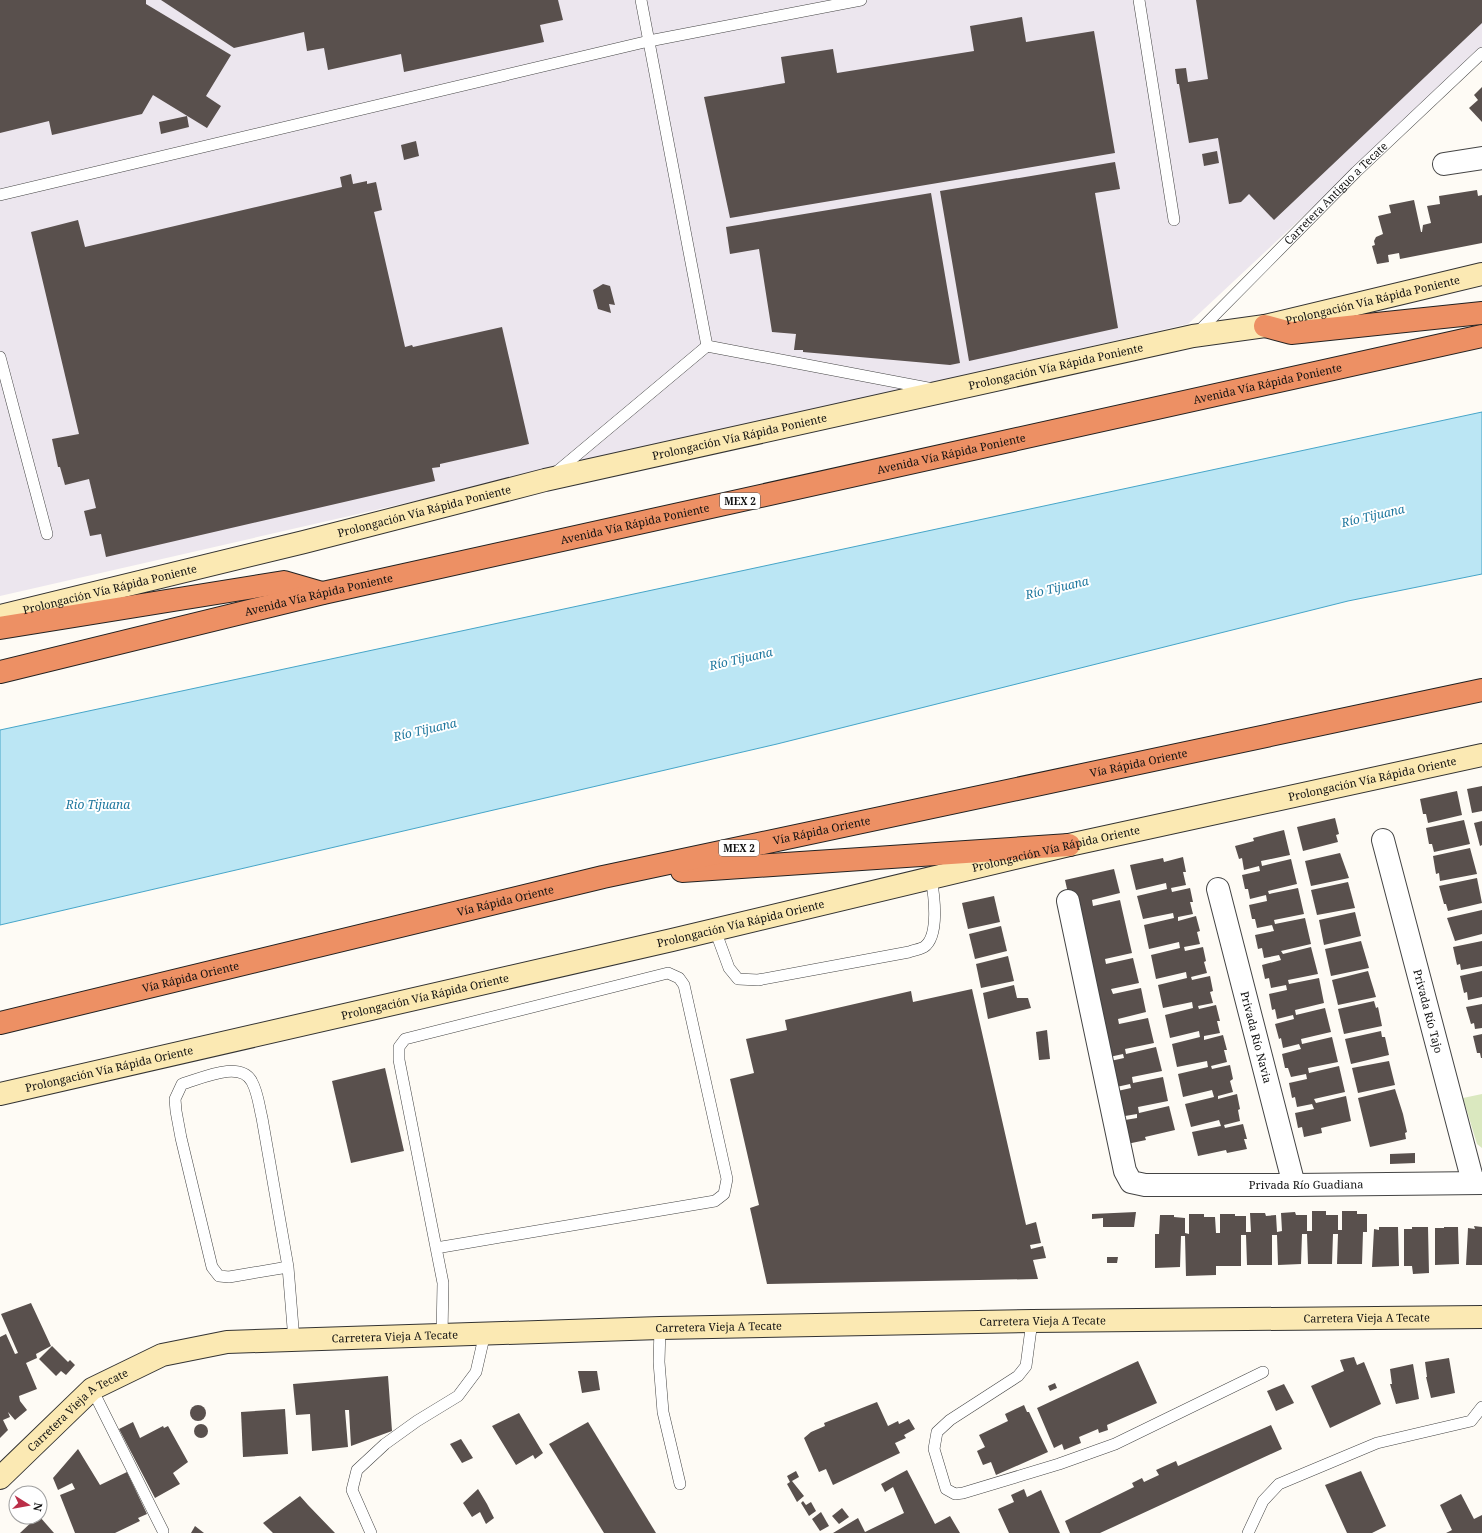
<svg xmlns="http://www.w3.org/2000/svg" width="1482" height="1533" font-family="'Noto Serif',serif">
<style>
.industrial{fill:#ece6ee}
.green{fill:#dae8bf}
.water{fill:#bbe6f4;stroke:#46a5c8}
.building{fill:#59504d}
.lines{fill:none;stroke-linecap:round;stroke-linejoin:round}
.lane-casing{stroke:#444;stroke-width:12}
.street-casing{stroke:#444;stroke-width:24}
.secondary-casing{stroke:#333;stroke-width:24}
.highway-casing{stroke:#222;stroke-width:24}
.lane{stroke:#fff;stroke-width:11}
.street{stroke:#fff;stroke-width:22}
.secondary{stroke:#fbe9b3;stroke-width:22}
.highway{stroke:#ed9064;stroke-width:22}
.labels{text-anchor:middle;stroke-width:4;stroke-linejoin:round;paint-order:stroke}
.shield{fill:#fff;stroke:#585858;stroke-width:1}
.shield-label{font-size:10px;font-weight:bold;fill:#111}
.street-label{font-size:11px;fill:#111;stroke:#fff}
.water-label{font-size:12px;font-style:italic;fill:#1e779e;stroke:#fff}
</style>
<rect width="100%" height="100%" fill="#fefbf5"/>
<path class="industrial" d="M0,0H1482V49L1188,324L0,596Z"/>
<path class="green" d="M1482,1094V1148L1477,1144L1463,1098Z"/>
<path class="water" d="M1482,412V574L1348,601L777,744L0,925V730Z"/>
<g class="building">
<path d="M0,0H146V4L231,55L206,96L221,106L207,128L153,95L142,114L52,135L49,121L0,133Z"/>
<path d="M161,0H558L563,20L540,25L544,42L404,72L401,54L328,70L324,48L307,51L304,32L234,48Z"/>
<path d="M1196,0H1482V23L1274,220L1249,194L1241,202L1229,204L1218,138L1189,143L1179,84H1177L1175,69L1186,68L1188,82L1208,79Z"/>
<path d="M1022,17L1026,42L1094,31L1115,153L730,218L704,97L785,83L781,57L833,49L837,73L974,51L970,26Z"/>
<path d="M1482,87V122L1469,108L1478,100L1474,95Z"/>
<path d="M187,116L189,127L161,134L159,122Z"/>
<path d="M416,141L419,156L404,160L401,145Z"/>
<path d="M1217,151L1219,163L1204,166L1202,154Z"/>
<path d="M1115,162L1120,189L1095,193L1118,328L969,361L940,191Z"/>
<path d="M351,174L353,184L367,181V184L376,182L382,210L374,212L405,347L412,345L413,347L502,327L529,444L440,464V467L432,468L435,481L106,557L101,534L90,536L84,511L96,508L89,479L65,485L60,467H58L52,439L79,434L31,232L78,220L85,247L342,187L340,177Z"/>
<path d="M1477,190L1478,196L1482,195V243L1400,259L1399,253L1388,255L1389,262L1377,264L1372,246L1375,245L1374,241L1376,237L1383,234L1378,216L1391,213L1389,205L1414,200L1421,232H1422L1423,225L1431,223L1427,206L1440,204L1439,196Z"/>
<path d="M931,193L960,363L950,365L803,352V350H794L796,334L772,332L759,249L730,254L726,227Z"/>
<path d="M603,284L610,286L615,305L609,304L611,313L598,309L593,290Z"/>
<path d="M1482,786V811L1472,813L1467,789Z"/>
<path d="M1457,791L1462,815L1428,823L1426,814H1423L1420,799Z"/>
<path d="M1335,818L1339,834L1336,835L1338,842L1303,851L1297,827Z"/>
<path d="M1464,820L1470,844L1434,852L1432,844H1429L1426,828Z"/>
<path d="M1482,821V845L1480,846L1474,823Z"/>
<path d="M1284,830L1290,855L1261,861L1262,866L1291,859L1297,884L1268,891L1269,894L1298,888L1304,914L1274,920L1275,924L1305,918L1311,944L1281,951L1283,954L1311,947L1318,974L1288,980L1289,984L1319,978L1324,1003L1295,1010L1296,1015L1325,1008L1331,1032L1301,1039L1302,1044L1332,1037L1338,1062L1308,1068L1309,1073L1339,1066L1345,1092L1314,1099L1316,1103L1346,1096L1351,1121L1321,1128L1322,1133L1304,1137L1302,1127L1298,1128L1295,1113L1314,1109L1312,1104L1297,1107L1295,1097L1292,1098L1289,1083L1307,1079L1306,1074L1291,1077L1288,1068H1285L1282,1054L1301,1049L1299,1044L1283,1048L1281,1038L1279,1039L1275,1024L1294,1019L1293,1015L1277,1019L1275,1009L1272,1010L1269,994L1287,990L1286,985L1271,988L1269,978L1265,979L1262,965L1281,960L1279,955L1264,958L1262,948L1258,949L1255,935L1274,931L1272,925L1257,928L1255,919H1252L1249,905L1267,901L1266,895L1250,899L1248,889H1245L1242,875L1260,871L1259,866L1244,870L1242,858L1239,859L1235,846L1254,841L1253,838Z"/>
<path d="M1470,848L1477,874L1440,881L1439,873L1436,874L1433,856Z"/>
<path d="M1340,853L1349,878L1311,886L1305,861Z"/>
<path d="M1183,857L1186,872H1183L1186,885L1171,888L1172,892L1190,888L1193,902H1190L1193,914L1178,917V921L1196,916L1200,931L1197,932L1200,944L1184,947L1185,951L1203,947L1206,961L1204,962L1207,973L1191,977L1192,980L1210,976L1213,991L1210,992L1213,1003L1198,1006L1199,1009L1216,1005L1220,1021H1217L1220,1033L1204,1036V1040L1223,1035L1227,1050H1224L1227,1062L1211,1066L1212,1069L1230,1065L1233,1079L1230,1081L1233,1092L1218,1096V1099L1237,1094L1240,1109L1238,1110L1240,1121L1224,1125L1225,1128L1243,1124L1247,1139H1244L1247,1149L1227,1153L1226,1150L1198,1156L1192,1132L1221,1126L1219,1120L1191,1127L1185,1104L1214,1097L1212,1090L1183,1097L1178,1074L1208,1067L1207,1061L1177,1067L1172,1044L1200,1037L1199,1031L1170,1038L1165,1015L1193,1008L1192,1002L1163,1008L1158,985L1187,978L1186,972L1156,979L1151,955L1180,948L1179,942L1149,949L1144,925L1174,918L1173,913L1143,919L1137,896L1167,889L1166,883L1136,890L1130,865L1163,858L1164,862Z"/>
<path d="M1114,869L1120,893L1092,900L1093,906L1120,900L1132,953L1105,959L1106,964L1133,958L1139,983L1111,989L1113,994L1141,988L1146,1012L1118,1019L1119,1024L1148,1018L1154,1043L1125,1049L1126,1054L1156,1047L1162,1071L1132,1077L1133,1083L1163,1077L1168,1101L1138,1107L1139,1113L1169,1106L1175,1130L1145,1137L1146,1140L1127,1144L1119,1121L1137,1118V1114L1119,1117L1113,1092L1131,1088L1130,1084L1112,1088L1106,1062L1124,1058L1123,1054L1105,1058L1065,880Z"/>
<path d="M1477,878L1482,903L1448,911L1446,904H1444L1439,886Z"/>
<path d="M1348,882L1355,908L1317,915L1311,890Z"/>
<path d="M994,896L1000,922L968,929L962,903Z"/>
<path d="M1482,910V934L1455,941L1447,918Z"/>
<path d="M1355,912L1361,936L1324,945L1319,920Z"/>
<path d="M1001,926L1007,951L975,959L969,934Z"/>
<path d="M1361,941L1369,968L1331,976L1325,949Z"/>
<path d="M1482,941V966L1461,970L1460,964L1457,965L1453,947Z"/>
<path d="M1008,956L1014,981L981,988L976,964Z"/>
<path d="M1368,971L1376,997L1338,1005L1332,980Z"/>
<path d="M1482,971V997L1468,1000L1467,992L1464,993L1460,976Z"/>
<path d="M1014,985L1017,998H1028L1031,1008L988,1019L983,993Z"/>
<path d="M972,989L1026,1225L1036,1222L1041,1243L1030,1245L1031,1249L1043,1246L1046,1258L1033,1260L1038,1279L767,1284L750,1208L759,1205L730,1079L754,1073L746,1039L787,1030L785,1020L911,991L913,1002Z"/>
<path d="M1374,1001L1376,1008L1378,1007L1382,1026L1344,1034L1338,1009Z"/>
<path d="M1482,1004V1028L1475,1029L1474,1023L1471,1024L1466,1007Z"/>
<path d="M1047,1030L1050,1059L1039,1060L1036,1032Z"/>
<path d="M1381,1031L1382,1037H1385L1389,1055L1351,1064L1345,1039Z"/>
<path d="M1482,1034V1058H1481L1480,1053H1477L1473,1036Z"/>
<path d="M1389,1061L1395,1085L1358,1093L1352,1068Z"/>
<path d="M385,1068L404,1151L351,1163L332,1081Z"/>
<path d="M1395,1089L1403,1114L1407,1132L1405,1133L1406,1139L1370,1147L1358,1098Z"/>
<path d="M1415,1153V1163L1390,1164V1154Z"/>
<path d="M1312,1211H1326V1215H1338V1230H1342V1211H1357V1214H1367V1232H1363L1362,1264H1337L1338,1234H1333L1332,1264H1308L1307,1234H1302L1301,1264L1278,1265L1277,1235H1272V1265H1247L1246,1235H1241V1266H1216V1275L1186,1276L1185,1236H1181L1180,1267L1155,1268V1234H1159L1160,1215H1174V1217L1185,1218V1233L1189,1234V1214H1204V1217H1215L1216,1233H1220V1214H1235V1216H1246V1232H1251L1250,1213H1265L1266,1216L1276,1215L1277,1232L1282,1231L1281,1213L1295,1212L1296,1215H1307V1231H1312Z"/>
<path d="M1136,1212L1134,1227H1103V1218L1092,1219V1214Z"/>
<path d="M1474,1226L1482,1227V1265H1466L1468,1228L1475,1229Z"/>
<path d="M1379,1227H1398L1399,1266L1372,1267L1374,1229L1379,1230Z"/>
<path d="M1412,1227H1428L1429,1273L1413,1274L1412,1266H1404V1229H1412Z"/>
<path d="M1444,1227H1458L1459,1264L1435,1265V1228H1444Z"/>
<path d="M1107,1257H1118L1117,1263H1107Z"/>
<path d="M31,1303L51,1346L36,1354L37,1358L26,1363L37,1389L19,1396L20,1401L27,1410L15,1420L8,1412L10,1417L3,1420L8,1430L0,1438V1337L6,1334L15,1354L18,1353L1,1314Z"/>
<path d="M52,1346L68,1362L70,1360L75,1365L66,1375L61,1371L56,1376L39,1359Z"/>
<path d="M1354,1357L1357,1365L1364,1362L1381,1404L1330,1428L1311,1386L1344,1371L1340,1360Z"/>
<path d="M1449,1358L1455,1393L1431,1398L1426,1377H1427L1425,1362Z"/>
<path d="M1138,1361L1157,1403L1107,1425L1108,1430L1099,1433L1098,1429L1079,1437L1081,1443L1064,1450L1062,1444L1054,1448L1037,1408Z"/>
<path d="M1413,1364L1419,1399L1396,1404L1390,1384H1392L1390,1369Z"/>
<path d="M578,1371H597L600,1390L582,1393Z"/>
<path d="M388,1376L392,1431L351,1446L349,1410H345L348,1447L312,1451L310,1414L296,1415L293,1384Z"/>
<path d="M1055,1383L1057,1388L1050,1391L1048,1386Z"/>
<path d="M1284,1384L1294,1403L1276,1411L1267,1391Z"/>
<path d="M877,1402L888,1426L898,1421L899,1424L909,1419L915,1429L904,1435L906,1438L895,1443L900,1453L833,1485L826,1469L819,1472L804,1438L811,1432L825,1426L824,1423Z"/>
<circle cx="198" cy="1413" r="8"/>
<path d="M1024,1405L1027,1412H1029L1048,1452L996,1475L991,1462L983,1465L977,1451L985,1447L979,1435L1008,1421L1005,1414Z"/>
<path d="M285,1409L288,1454L243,1457L241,1412Z"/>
<path d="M519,1413L543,1453L535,1459L533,1455L516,1465L492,1426Z"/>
<path d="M133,1422L140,1438L163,1426L164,1428L168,1426L188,1462L173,1473L180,1484L155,1498L119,1429Z"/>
<path d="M588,1422L656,1533H604L549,1444Z"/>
<circle cx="201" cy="1431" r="7"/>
<path d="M1271,1425L1282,1449L1100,1533H1070L1065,1521L1134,1487L1132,1483L1142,1478L1144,1482L1159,1475L1156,1470L1176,1461L1178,1466Z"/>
<path d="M461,1439L473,1458L462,1463L450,1444Z"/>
<path d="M78,1449L100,1485L127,1472L147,1514L138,1518L140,1521L115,1533H75L60,1495L75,1489L72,1483L58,1490L53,1478Z"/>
<path d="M907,1470L935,1524L950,1516L960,1533H833L858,1518L865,1532L904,1513L893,1487L885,1492L881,1484Z"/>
<path d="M796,1471L799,1477L792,1481L804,1496L797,1502L787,1484L790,1482L787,1476Z"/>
<path d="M1361,1471L1386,1526L1372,1533H1347L1325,1485Z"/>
<path d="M478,1489L487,1504L494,1518L486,1524L480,1512L472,1517L463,1503Z"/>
<path d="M1024,1489L1027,1497L1041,1490L1060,1533H1009L998,1509L1014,1502L1011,1495Z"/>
<path d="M1461,1494L1474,1519L1482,1515V1533H1446L1452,1530L1440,1505Z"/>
<path d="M300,1496L308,1505L335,1533H273L263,1523Z"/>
<path d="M803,1501L806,1505L811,1502L816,1511L809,1516L801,1503Z"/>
<path d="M842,1508L849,1517L839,1524L832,1516Z"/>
<path d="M821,1512L829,1526L820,1531L812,1519Z"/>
<path d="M37,1517H40L54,1533H20Z"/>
<path d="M195,1526L204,1533H191Z"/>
</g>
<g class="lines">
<defs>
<g id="lane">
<path d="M641,0L707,346"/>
<path d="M1139,0L1174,220"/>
<path d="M0,195L649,41L861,0"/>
<path id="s1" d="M1197,333L1356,172L1482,53"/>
<path d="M707,346L933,389"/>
<path d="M0,357L47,534"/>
<path d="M554,474L707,346"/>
<path d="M715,930L729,968L738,979L758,980L909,952C914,950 921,949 924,947C940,936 934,894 931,878"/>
<path d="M436,1248L715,1201L724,1194L727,1179L684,985L679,978L668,973L405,1039L399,1047V1060L443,1283L442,1335"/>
<path d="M288,1267L229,1277L219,1276L212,1267L181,1138L176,1111L175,1099L182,1084C200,1079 241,1059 252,1082C258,1093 259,1106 262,1118L288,1267L294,1340"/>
<path d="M1032,1321L1026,1366L1018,1376L950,1420L937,1432L934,1449L946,1489L955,1494L963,1493L1059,1464L1115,1444L1263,1372"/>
<path d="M660,1328L659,1362L663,1412L680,1484"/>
<path d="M92,1389L163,1531"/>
<path d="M371,1533L352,1490L357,1470L385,1444L417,1421L458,1396L476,1372L485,1333"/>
<path d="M1248,1533L1263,1501L1279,1484L1377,1443L1471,1421L1482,1407"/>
</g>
<g id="street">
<path d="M1444,164L1482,158"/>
<path id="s2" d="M1383,840L1473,1182"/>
<path id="s3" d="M1218,889L1294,1185"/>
<path id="s4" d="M1068,901L1125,1171L1131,1182L1145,1185H1294L1482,1183"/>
</g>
<g id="secondary">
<path id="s5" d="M0,616L304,542L545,480L1193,336L1265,326L1482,274"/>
<path id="s6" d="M0,1094L672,940L1069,845L1482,755"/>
<path id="s7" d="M0,1478L92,1389L162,1355L227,1342L660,1328L1032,1321L1482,1317"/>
</g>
<g id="highway">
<path d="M1265,326L1291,333L1482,313"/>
<path d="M0,628L284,582L322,593"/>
<path id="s8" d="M0,672L323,593L1482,336"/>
<path d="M682,871L1069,845"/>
<path id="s9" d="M0,1023L603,877L1482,690"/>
</g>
</defs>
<use href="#lane" class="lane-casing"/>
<use href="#street" class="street-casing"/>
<use href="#secondary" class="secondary-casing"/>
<use href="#highway" class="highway-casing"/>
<use href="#lane" class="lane"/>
<use href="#street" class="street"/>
<use href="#secondary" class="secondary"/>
<use href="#highway" class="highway"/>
</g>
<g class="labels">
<g class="shield">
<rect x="720" y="493" width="40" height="16" rx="3"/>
<rect x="719" y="840" width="40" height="16" rx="3"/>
</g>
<g class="shield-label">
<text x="740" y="505">MEX 2</text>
<text x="739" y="852">MEX 2</text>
</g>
<g class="street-label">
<text dy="4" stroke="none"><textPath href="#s1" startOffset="197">Carretera Antiguo a Tecate</textPath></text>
<text dy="4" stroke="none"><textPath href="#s5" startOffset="1409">Prolongación Vía Rápida Poniente</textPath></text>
<text dy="4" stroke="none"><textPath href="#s5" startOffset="1085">Prolongación Vía Rápida Poniente</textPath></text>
<text dy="4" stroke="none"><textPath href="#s8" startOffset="1300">Avenida Vía Rápida Poniente</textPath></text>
<text dy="4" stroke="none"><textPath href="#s5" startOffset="761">Prolongación Vía Rápida Poniente</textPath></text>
<text dy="4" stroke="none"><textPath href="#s8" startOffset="976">Avenida Vía Rápida Poniente</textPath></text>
<text dy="4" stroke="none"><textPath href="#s5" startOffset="437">Prolongación Vía Rápida Poniente</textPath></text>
<text dy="4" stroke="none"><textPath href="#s8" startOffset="652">Avenida Vía Rápida Poniente</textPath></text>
<text dy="4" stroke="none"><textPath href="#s5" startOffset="113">Prolongación Vía Rápida Poniente</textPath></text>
<text dy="4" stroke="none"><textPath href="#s8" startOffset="328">Avenida Vía Rápida Poniente</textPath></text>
<text dy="4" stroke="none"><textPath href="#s9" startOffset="1168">Vía Rápida Oriente</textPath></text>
<text dy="4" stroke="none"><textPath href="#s6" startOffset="1408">Prolongación Vía Rápida Oriente</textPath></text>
<text dy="4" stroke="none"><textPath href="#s9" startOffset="844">Vía Rápida Oriente</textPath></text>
<text dy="4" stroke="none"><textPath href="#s6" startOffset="1084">Prolongación Vía Rápida Oriente</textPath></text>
<text dy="4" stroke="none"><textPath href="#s9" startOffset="520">Vía Rápida Oriente</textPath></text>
<text dy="4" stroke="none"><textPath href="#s6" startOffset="760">Prolongación Vía Rápida Oriente</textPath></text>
<text dy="4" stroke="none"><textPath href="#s9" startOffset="196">Vía Rápida Oriente</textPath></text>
<text dy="4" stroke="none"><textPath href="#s6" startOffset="436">Prolongación Vía Rápida Oriente</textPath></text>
<text dy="4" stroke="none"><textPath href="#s2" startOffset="177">Privada Río Tajo</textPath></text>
<text dy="4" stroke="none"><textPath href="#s3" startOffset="153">Privada Río Navia</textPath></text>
<text dy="4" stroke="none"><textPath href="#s6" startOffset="112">Prolongación Vía Rápida Oriente</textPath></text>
<text dy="4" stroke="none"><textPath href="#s4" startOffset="464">Privada Río Guadiana</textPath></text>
<text dy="4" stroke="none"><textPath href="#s7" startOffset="1412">Carretera Vieja A Tecate</textPath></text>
<text dy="4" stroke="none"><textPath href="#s7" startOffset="1088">Carretera Vieja A Tecate</textPath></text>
<text dy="4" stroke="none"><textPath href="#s7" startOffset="764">Carretera Vieja A Tecate</textPath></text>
<text dy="4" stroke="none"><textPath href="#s7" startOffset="440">Carretera Vieja A Tecate</textPath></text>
<text dy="4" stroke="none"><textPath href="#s7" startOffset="104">Carretera Vieja A Tecate</textPath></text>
</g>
<g class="water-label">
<text transform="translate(1373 516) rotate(-13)" y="4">Río Tijuana</text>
<text transform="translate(1057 588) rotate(-13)" y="4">Río Tijuana</text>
<text transform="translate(741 659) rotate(-13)" y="4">Río Tijuana</text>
<text transform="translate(425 730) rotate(-13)" y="4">Río Tijuana</text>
<text x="98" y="809">Rio Tijuana</text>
</g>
</g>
<g transform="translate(28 1505) rotate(101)"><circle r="19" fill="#ffffff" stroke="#a0a0a0"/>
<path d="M0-3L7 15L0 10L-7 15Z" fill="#bb2e48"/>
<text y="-6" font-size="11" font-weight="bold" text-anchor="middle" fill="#111111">N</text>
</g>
</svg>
